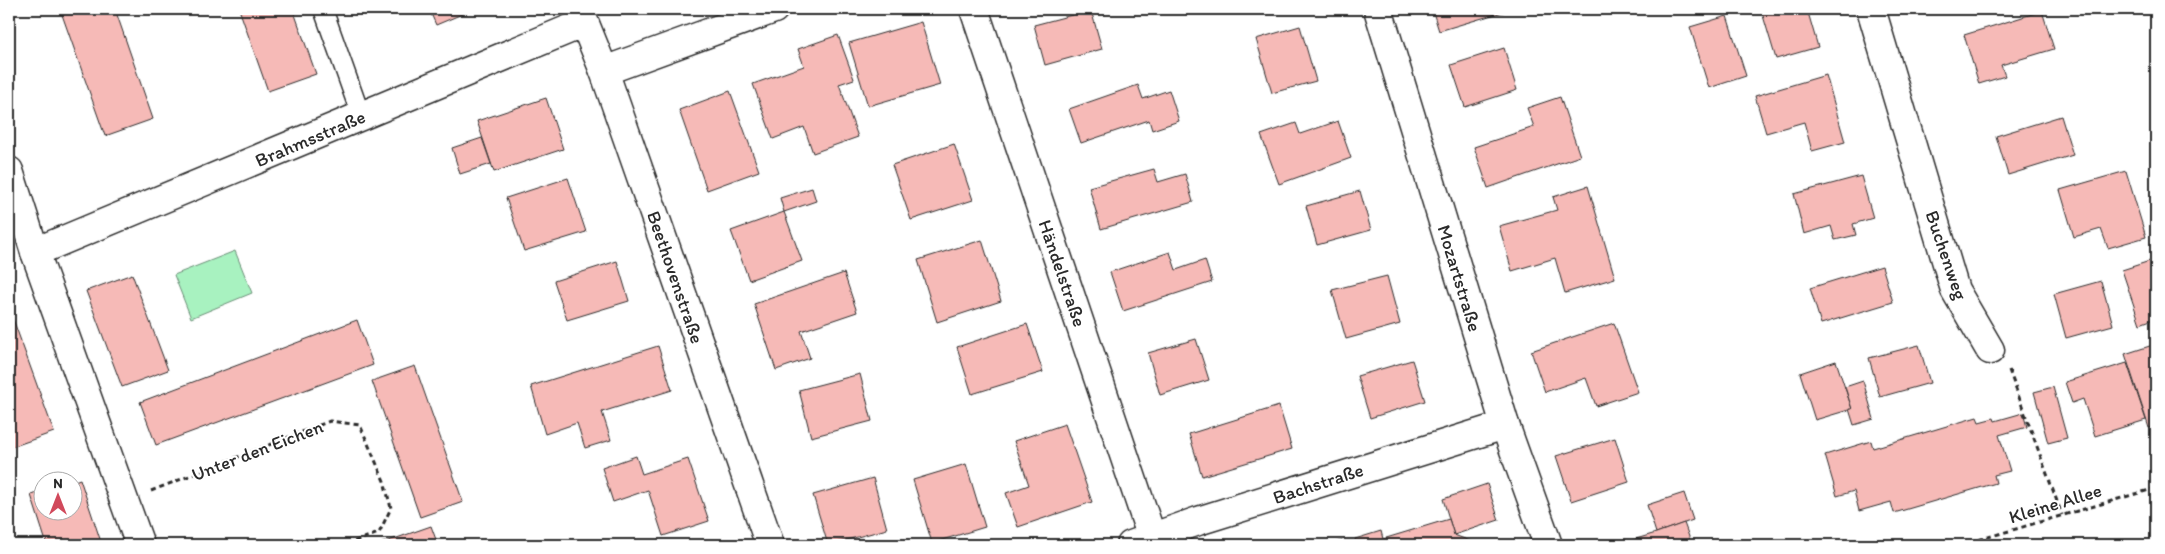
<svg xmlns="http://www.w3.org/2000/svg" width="2165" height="554" font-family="Itim,sans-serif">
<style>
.green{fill:#a8f2c0;stroke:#6a8e76}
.building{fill:#f6bab7;stroke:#2b2b2b}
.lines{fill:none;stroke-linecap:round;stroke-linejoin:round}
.service-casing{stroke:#2b2b2b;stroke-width:21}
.minor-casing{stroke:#2b2b2b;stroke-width:31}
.path{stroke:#2b2b2b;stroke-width:3;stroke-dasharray:5 4;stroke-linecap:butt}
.service{stroke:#fff;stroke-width:18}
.minor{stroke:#fff;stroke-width:28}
.labels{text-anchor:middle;stroke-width:4;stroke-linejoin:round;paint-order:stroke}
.street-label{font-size:19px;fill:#2b2b2b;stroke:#fff}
</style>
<rect width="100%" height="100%" fill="#fff"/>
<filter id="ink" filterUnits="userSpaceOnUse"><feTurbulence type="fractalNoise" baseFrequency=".02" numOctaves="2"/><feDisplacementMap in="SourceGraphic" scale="10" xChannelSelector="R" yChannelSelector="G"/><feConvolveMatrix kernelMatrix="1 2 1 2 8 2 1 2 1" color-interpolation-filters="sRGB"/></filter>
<g filter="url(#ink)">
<path class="green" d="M235,251L252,293L191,318L174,275Z"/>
<g class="building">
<path d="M60,9H115L153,119L105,136Z"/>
<path d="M239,9H293L316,74L268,91Z"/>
<path d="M429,9H474L436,25Z"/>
<path d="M1432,9H1506V11L1439,31Z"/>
<path d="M1761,9H1807L1818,47L1776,59Z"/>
<path d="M1091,10L1102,49L1045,65L1034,25Z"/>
<path d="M2042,11L2054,49L2001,65L2005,76L1979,84L1964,35Z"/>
<path d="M1727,16L1746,76L1709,88L1690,27Z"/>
<path d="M921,22L940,85L868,106L849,43Z"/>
<path d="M1300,26L1316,81L1272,93L1256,39Z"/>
<path d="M838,35L854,79L839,84L858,137L813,153L804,127L773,139L753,84L804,66L798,49Z"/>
<path d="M1504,48L1517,90L1465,107L1451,65Z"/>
<path d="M1826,75L1845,142L1812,151L1804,122L1766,133L1755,96Z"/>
<path d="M1138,85L1143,99L1169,90L1179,121L1152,130L1149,120L1081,143L1069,109Z"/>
<path d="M730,91L759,171L707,190L679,110Z"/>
<path d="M1560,97L1580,156L1488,188L1474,147L1534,127L1527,108Z"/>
<path d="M546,98L563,149L494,172L477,121Z"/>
<path d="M2061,116L2073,155L2008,175L1996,136Z"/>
<path d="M1338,121L1351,158L1279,184L1261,135L1296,123L1300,134Z"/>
<path d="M482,138L491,164L460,174L452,148Z"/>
<path d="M954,144L973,200L911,220L892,165Z"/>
<path d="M1154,169L1158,182L1185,174L1193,202L1101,229L1089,187Z"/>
<path d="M2126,171L2146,237L2108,248L2101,229L2074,237L2060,190Z"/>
<path d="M1861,176L1873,218L1853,224L1856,235L1835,240L1831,226L1804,234L1794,194Z"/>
<path d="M568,178L586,232L524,251L506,198Z"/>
<path d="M1588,186L1615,278L1565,293L1555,258L1512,271L1499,226L1557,210L1553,197Z"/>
<path d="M812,188L816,201L784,212L780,198Z"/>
<path d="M1360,191L1371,230L1317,245L1306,206Z"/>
<path d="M784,212L802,261L749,280L731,231Z"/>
<path d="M982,240L1001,301L937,322L918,260Z"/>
<path d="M1170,252L1176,270L1205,260L1212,282L1123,311L1110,272Z"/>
<path d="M2156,259V318L2140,324L2122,270Z"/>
<path d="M617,261L629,301L567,320L554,281Z"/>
<path d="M1882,266L1893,302L1821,324L1810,288Z"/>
<path d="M844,273L857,312L801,331L810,358L776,370L754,304Z"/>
<path d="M132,274L168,370L122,387L86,291Z"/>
<path d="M1387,276L1400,324L1346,339L1332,290Z"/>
<path d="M2101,281L2113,325L2066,338L2054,294Z"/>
<path d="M9,308L54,432L9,448Z"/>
<path d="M357,320L373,365L156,445L140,402Z"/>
<path d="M1614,323L1638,392L1596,406L1586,378L1545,392L1531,351Z"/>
<path d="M1027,324L1043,372L972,394L957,347Z"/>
<path d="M1196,339L1209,380L1160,395L1148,353Z"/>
<path d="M2156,344V426L2149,428L2125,354Z"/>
<path d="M1919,345L1930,383L1880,397L1869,358Z"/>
<path d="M658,346L672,390L602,412L611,440L585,448L577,423L545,434L531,386Z"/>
<path d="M1412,360L1425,401L1370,418L1357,376Z"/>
<path d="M1836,361L1852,409L1815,420L1800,373Z"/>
<path d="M2127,363L2146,420L2095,436L2083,399L2072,403L2065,382Z"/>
<path d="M415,366L463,502L420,517L372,381Z"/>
<path d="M860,374L872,421L811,437L799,390Z"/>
<path d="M1863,381L1874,419L1854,425L1849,409H1852L1845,387Z"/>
<path d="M2053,387L2067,438L2048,443L2034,392Z"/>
<path d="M1279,406L1292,449L1202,476L1189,434Z"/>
<path d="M2023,413L2027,427L1999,435L2010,471L1994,475L1996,483L1894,513L1891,502L1859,511L1854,491L1837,496L1825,455L1871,441L1873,448L1977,417L1979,422L1994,418L1995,421Z"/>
<path d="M1065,424L1092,502L1018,527L1006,493L1029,485L1014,441Z"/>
<path d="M1615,438L1629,482L1571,501L1556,456Z"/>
<path d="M636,456L642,474L688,459L709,521L663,536L648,490L613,502L602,468Z"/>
<path d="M966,464L985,527L932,543L913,480Z"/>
<path d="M873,478L887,529L828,545L813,495Z"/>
<path d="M80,479L102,545H47L31,495L42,491V512H72V482Z"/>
<path d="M1487,484L1499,520L1454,535L1443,499Z"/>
<path d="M1684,493L1693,520L1656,533L1647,505Z"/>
<path d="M1449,519L1454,535L1481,545H1357L1355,539L1381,531L1383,539Z"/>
<path d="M1684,523L1692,545H1616L1656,533Z"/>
<path d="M431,526L438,545H377Z"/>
<path d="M1342,541L1344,545H1326Z"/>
</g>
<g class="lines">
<defs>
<path id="service" d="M323,9L361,116"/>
<g id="minor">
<path d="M579,9L604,71L770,545"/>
<path d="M974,9L1152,538"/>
<path d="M1378,9L1505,425L1548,545"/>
<path d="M1871,9L1955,290L1990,350"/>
<path d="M604,71L774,9"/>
<path d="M9,171L35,252L140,545"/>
<path d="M35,252L584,23"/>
<path d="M1131,545L1198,521L1505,425"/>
</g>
</defs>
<use href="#service" class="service-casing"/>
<use href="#minor" class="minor-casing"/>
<g class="path">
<path d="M2009,370L2062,515"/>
<path d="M151,491L330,421L360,425L384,481L391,508L379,533L343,545"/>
<path d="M1961,545L2156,488"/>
</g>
<use href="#service" class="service"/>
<use href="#minor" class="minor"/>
</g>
</g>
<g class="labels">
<g class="street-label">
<text transform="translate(310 138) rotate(-23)" y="7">Brahmsstraße</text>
<text transform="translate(1947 255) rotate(71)" y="7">Buchenweg</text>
<text transform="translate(1063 273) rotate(71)" y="7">Händelstraße</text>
<text transform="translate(676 277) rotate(71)" y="7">Beethovenstraße</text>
<text transform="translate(1460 278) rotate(73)" y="7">Mozartstraße</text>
<text transform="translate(257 450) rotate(-21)" y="7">Unter den Eichen</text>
<text transform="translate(1318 483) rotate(-18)" y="7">Bachstraße</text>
<text transform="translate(2055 503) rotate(-17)" y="7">Kleine Allee</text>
</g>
</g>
<rect width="2165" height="554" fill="none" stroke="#fff" stroke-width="30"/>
<rect x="15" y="15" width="2135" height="524" fill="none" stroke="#2b2b2b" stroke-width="2" filter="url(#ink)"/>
<g transform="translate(58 496)"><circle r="24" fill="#ffffff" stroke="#aaaaaa"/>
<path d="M0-4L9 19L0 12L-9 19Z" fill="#d1495b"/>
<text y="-8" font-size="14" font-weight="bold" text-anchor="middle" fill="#2b2b2b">N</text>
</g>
</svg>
